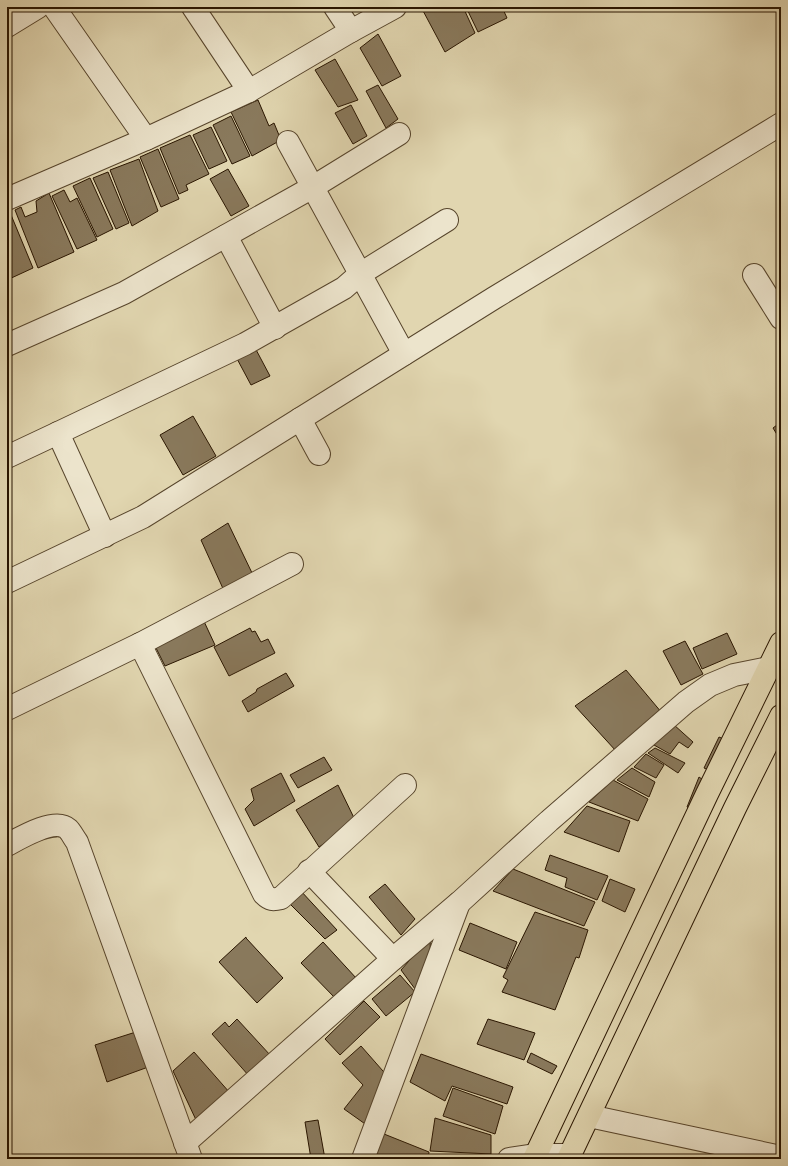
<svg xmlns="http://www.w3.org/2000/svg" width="788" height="1166" font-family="'IM FELL Double Pica',serif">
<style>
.building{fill:#89795c;stroke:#291500}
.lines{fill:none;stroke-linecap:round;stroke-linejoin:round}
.minor-casing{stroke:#57452c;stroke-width:24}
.major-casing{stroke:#291500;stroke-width:24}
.minor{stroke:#ece4cc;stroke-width:22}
.major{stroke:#e1d6b0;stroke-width:22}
</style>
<rect width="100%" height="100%" fill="#e1d6b0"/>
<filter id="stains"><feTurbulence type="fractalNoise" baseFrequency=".005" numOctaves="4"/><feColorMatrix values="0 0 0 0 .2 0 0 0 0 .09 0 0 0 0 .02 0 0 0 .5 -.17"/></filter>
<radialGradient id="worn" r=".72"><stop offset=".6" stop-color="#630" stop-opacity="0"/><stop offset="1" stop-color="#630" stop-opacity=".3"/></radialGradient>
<g class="building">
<path d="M421,7H463L475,33L445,52Z"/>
<path d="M466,7H502L507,18L478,32Z"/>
<path d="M378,34L401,76L382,86L360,48Z"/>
<path d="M335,59L358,100L338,107L315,70Z"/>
<path d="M378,85L398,119L386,128L366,91Z"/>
<path d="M258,100L269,126L274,123L281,140L252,156L231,112Z"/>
<path d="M351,105L367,136L353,144L335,113Z"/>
<path d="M231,116L250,156L232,164L213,125Z"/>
<path d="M211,127L227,161L209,169L193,135Z"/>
<path d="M190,135L209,174L186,185L188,190L179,194L160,148Z"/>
<path d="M158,149L179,199L161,207L140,157Z"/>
<path d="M139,159L158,211L132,226L110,170Z"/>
<path d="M228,169L249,206L231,216L210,179Z"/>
<path d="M108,172L129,223L116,229L93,178Z"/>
<path d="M90,178L113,229L97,237L73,186Z"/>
<path d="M64,190L70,202L77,198L97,240L77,249L52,196Z"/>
<path d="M49,193L74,252L38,268L15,210L21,207L25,217L37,212L36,201Z"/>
<path d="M9,210L33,268L7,280V212Z"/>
<path d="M253,344L270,376L251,385L235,355Z"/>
<path d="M193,416L216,456L183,475L160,435Z"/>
<path d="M781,422V441L773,428Z"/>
<path d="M228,523L253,575L225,593L201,540Z"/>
<path d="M201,615L215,645L165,666L152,640Z"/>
<path d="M250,628L252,632L255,631L261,642L268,639L275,653L229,676L214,647Z"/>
<path d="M727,633L737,654L702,669L693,648Z"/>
<path d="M685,641L703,674L681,685L663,651Z"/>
<path d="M626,670L662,713L616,751L575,706Z"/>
<path d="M286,673L294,686L248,712L242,701L256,692L257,689Z"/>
<path d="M673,724L693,742L688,748L679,742L670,754L654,745Z"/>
<path d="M719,737L726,740L711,771L704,768Z"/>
<path d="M655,748L685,763L678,773L648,753Z"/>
<path d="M646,754L664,765L656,778L634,767Z"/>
<path d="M324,757L332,770L298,788L290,775Z"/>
<path d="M632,768L655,782L649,797L617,780Z"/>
<path d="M281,773L295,801L254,826L245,809L254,800L251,789Z"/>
<path d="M699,777L706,782L692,810L687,807Z"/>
<path d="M613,780L648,799L638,821L589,802Z"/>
<path d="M338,785L356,822L319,847L296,810Z"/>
<path d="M587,806L630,821L619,852L564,832Z"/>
<path d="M550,855L608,876L597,900L565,887L567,878L545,870Z"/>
<path d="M513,869L595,902L584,926L493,891Z"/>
<path d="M610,879L635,889L625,912L602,901Z"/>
<path d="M385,884L415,919L401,935L369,897Z"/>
<path d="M300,890L337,930L325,939L288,902Z"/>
<path d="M535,912L588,930L579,958L576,957L555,1010L502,992L508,980L503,977Z"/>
<path d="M470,923L517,942L506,969L459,950Z"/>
<path d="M246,937V938L283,978L257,1003L219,962Z"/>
<path d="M430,937L431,970L418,993L401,970Z"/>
<path d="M323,942L357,979L336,999L301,963Z"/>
<path d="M400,975L415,992L386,1016L372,999Z"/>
<path d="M364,1001L380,1017L340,1055L325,1039Z"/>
<path d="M237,1019L271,1056L249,1076L212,1034L225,1022L229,1027Z"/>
<path d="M488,1019L535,1033L524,1060L477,1044Z"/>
<path d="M139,1031L151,1066L107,1082L95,1045Z"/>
<path d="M361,1046L390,1079L368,1126L344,1109L363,1085L342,1063Z"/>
<path d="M194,1052L230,1093L197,1122L173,1071Z"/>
<path d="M531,1053L557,1066L552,1074L527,1062Z"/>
<path d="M421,1054L513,1087L507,1104L452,1086L445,1101L410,1082Z"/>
<path d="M453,1088L503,1106L495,1134L443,1116Z"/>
<path d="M435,1118L491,1135V1154L430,1151Z"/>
<path d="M318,1120L325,1159H311L305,1122Z"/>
<path d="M384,1134L429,1152L428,1159H374Z"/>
</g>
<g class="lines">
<defs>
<g id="minor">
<path d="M54,7L146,139"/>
<path d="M193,7L249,91"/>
<path d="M335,7L351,31"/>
<path d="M7,26L38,7"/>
<path d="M288,142L404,354"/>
<path d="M7,199L146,139L249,91L351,31L395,7"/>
<path d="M226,236L275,328"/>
<path d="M754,275L781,318"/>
<path d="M7,345L124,293L313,187L399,134"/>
<path d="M300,419L319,454"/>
<path d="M58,433L105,536"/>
<path d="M7,457L58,433L245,344L344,288L360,274L447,220"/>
<path d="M7,582L143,517L494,298L781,124"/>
<path d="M140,644L264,894C270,900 273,900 281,898L405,785"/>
<path d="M7,709L140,644L292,564"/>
<path d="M7,845C20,838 55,817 68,829C71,832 74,838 77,842L191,1159"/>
<path d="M309,871L393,959"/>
<path d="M589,1116L781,1157"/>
<path d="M185,1143L393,959L460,902L549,821L686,702L710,685L734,675L769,668"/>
<path d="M363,1159L459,903"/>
<path d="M509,1159L535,1155H570"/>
</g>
<g id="major">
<path d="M534,1159L707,794L781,643"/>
<path d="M568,1159L735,808L781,716"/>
</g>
</defs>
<use href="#minor" class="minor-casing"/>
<use href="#major" class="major-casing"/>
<use href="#minor" class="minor"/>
<use href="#major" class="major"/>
</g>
<rect width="788" height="1166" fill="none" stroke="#e1d6b0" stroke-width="24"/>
<rect x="8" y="8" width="772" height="1150" fill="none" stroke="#291500" stroke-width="2"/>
<rect x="12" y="12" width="764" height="1142" fill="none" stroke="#291500"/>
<rect width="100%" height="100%" filter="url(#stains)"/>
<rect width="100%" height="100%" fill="url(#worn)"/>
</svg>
